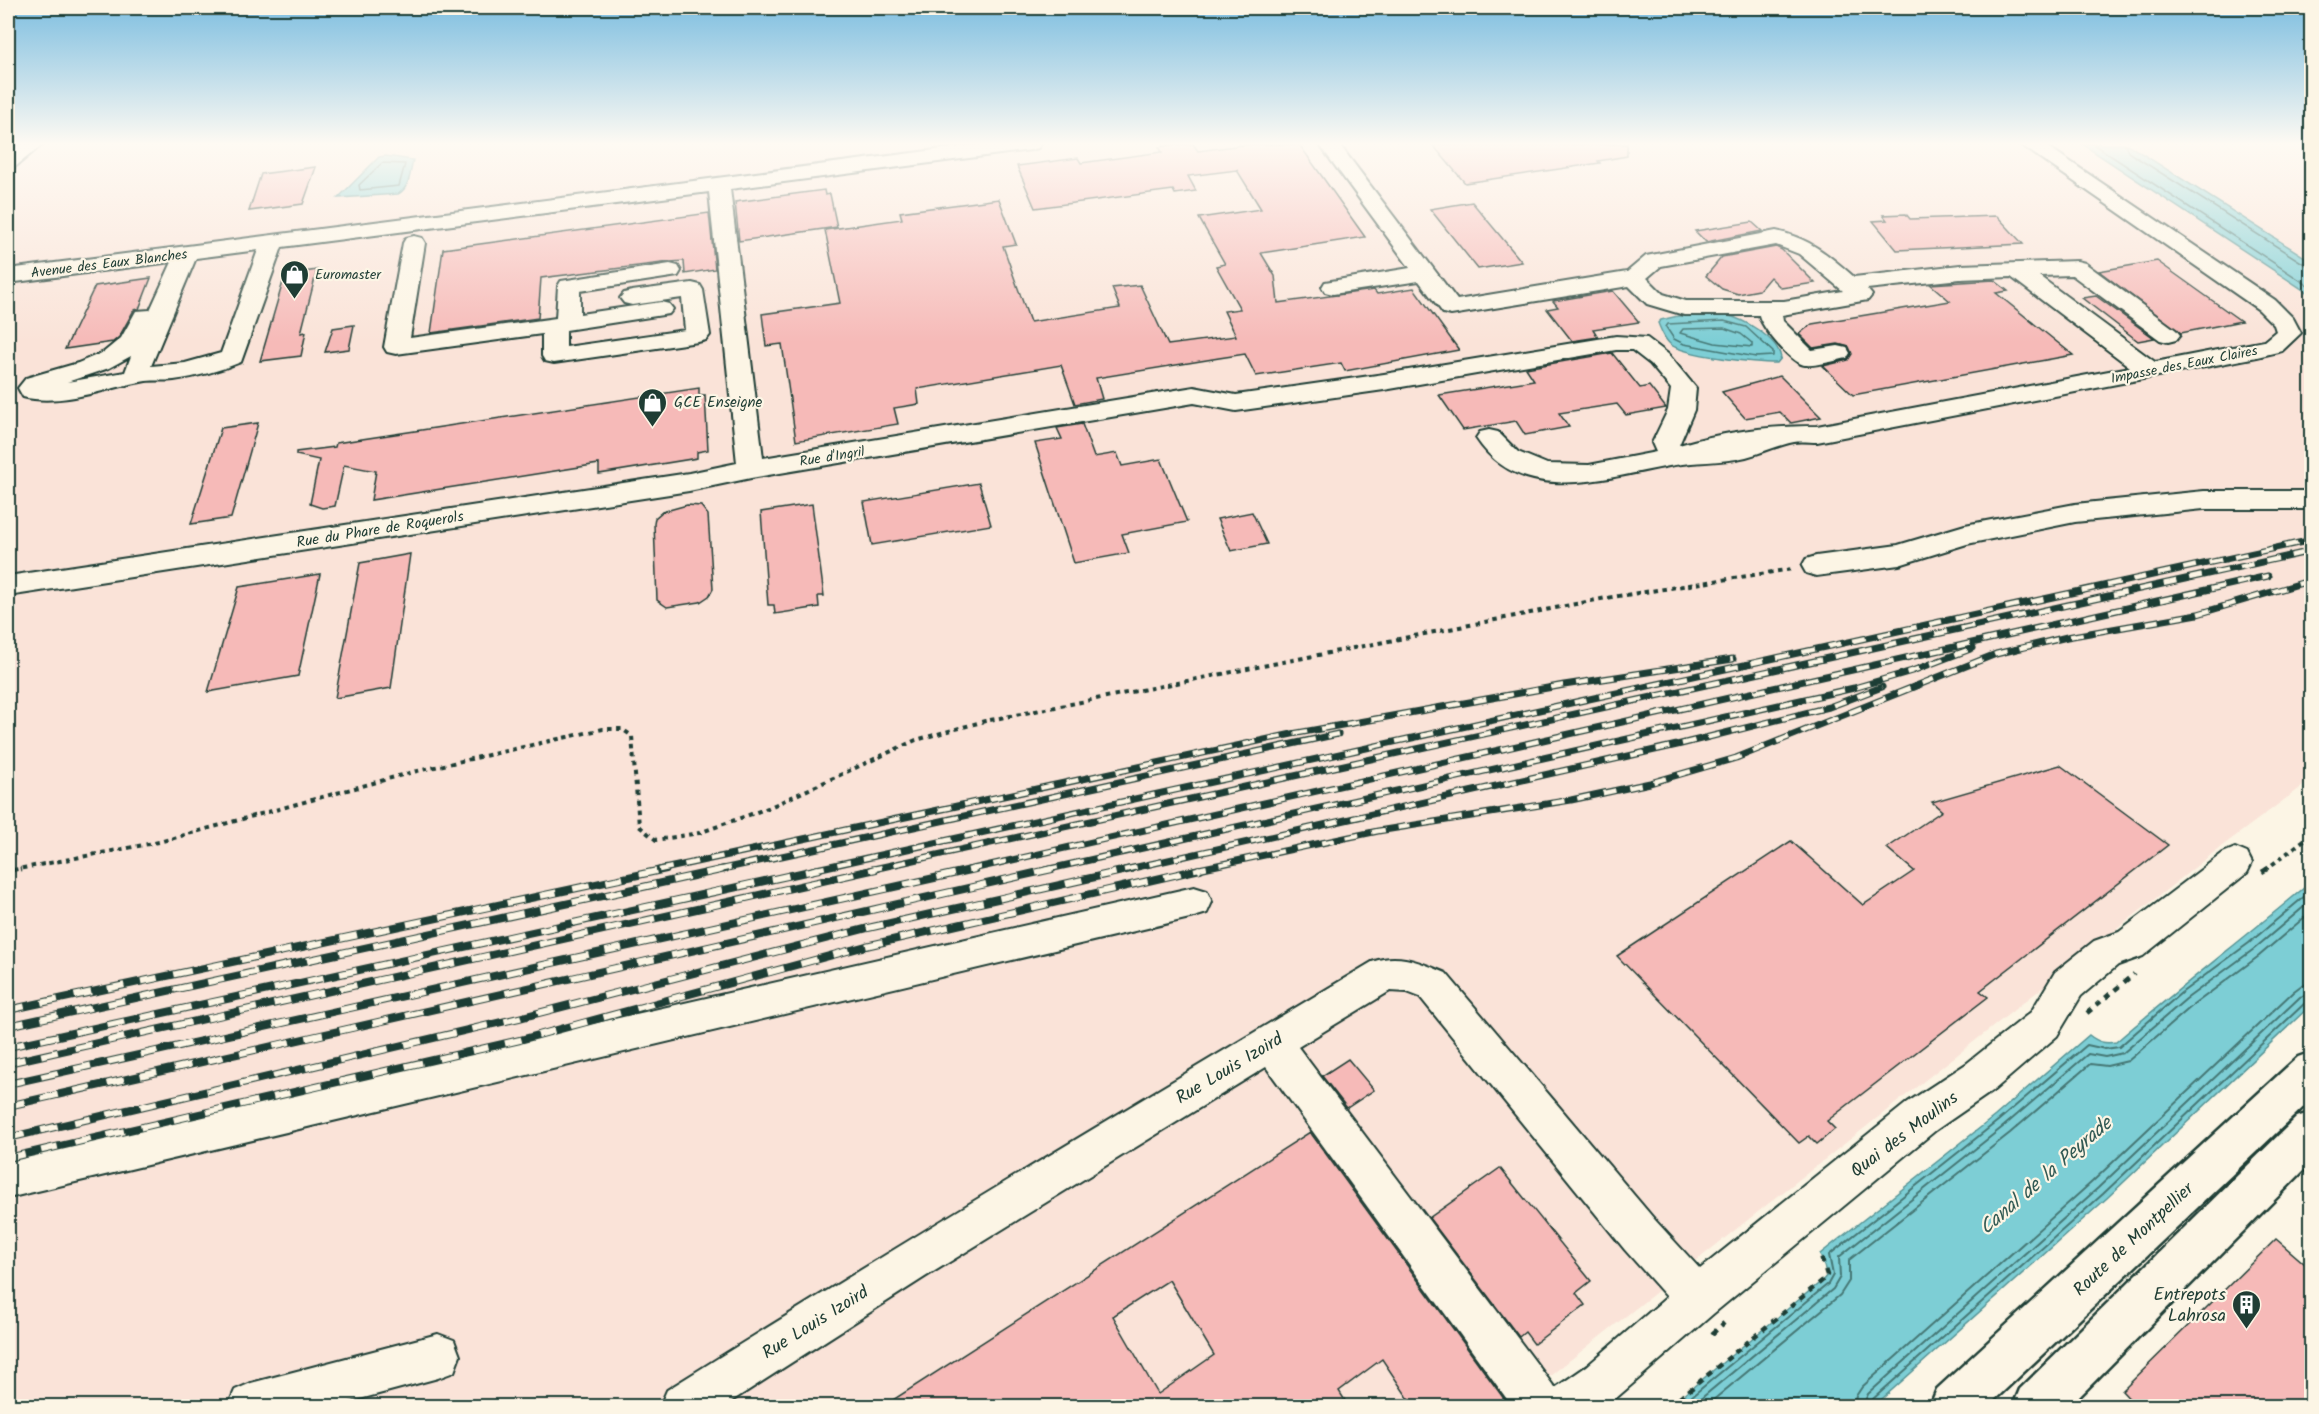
<svg xmlns="http://www.w3.org/2000/svg" width="2319" height="1414" font-family="Kalam,sans-serif">
<style>
.built{fill:#fae3d8}
.water{fill:#7dced5;stroke:#579495;stroke-width:1.5}
.lines{fill:none;stroke-linecap:round;stroke-linejoin:round}
.shore-far1{stroke:#457774;stroke-width:1.5}
.shore{stroke:#457774;stroke-width:2}
.building{fill:#f6bab8;stroke:#1f3d34;stroke-width:1.5;fill-rule:evenodd}
.minor-casing{stroke:#1f3d34;stroke-width:4}
.major-casing{stroke:#1f3d34;stroke-width:5}
.path-far1{stroke:#1f3d34;stroke-width:4;stroke-dasharray:4.5 4.5;stroke-linecap:butt}
.path{stroke:#1f3d34;stroke-width:4.5;stroke-dasharray:6 6;stroke-linecap:butt}
.minor{fill:#fcf5e5;fill-rule:evenodd}
.major{fill:#fcf5e5;fill-rule:evenodd}
.rail-far1-casing{stroke:#1f3d34;stroke-width:7}
.rail-casing{stroke:#1f3d34;stroke-width:8}
.rail-far1{stroke:#fcf5e5;stroke-width:4.5;stroke-dasharray:13;stroke-linecap:butt}
.rail{stroke:#fcf5e5;stroke-width:6;stroke-dasharray:17;stroke-linecap:butt}
.labels{text-anchor:middle;stroke-width:4.5;stroke-linejoin:round;paint-order:stroke}
.far-street-label{font-size:14px;fill:#1f3d34;stroke:#fcf5e5}
.far-poi-label{font-size:14px;fill:#1f3d34;stroke:#fcf5e5;text-anchor:start}
.poi-label{font-size:15px;fill:#1f3d34;stroke:#fcf5e5;text-anchor:start}
.street-label{font-size:15px;fill:#1f3d34;stroke:#fcf5e5}
.near-street-label{font-size:18px;fill:#1f3d34;stroke:#fcf5e5}
.near-poi-label{font-size:18px;fill:#1f3d34;stroke:#fcf5e5;text-anchor:end}
.near-water-label{font-size:20px;font-style:italic;fill:#325a54;stroke:#fcf5e5}
</style>
<rect width="100%" height="100%" fill="#fcf5e5"/>
<filter id="ink" filterUnits="userSpaceOnUse"><feTurbulence type="fractalNoise" baseFrequency=".0167" numOctaves="2"/><feDisplacementMap in="SourceGraphic" scale="12" xChannelSelector="R" yChannelSelector="G"/><feConvolveMatrix kernelMatrix="1 2 1 2 8 2 1 2 1" color-interpolation-filters="sRGB"/></filter>
<g filter="url(#ink)">
<g class="built">
<path d="M8,144H2082L2311,295V780L2222,846L1512,1406H8Z"/>
<path d="M2127,144H2311V261L2219,203Z"/>
</g>
<g class="water">
<path d="M2082,144H2127L2311,261V295Z"/>
<path d="M386,156L413,160C410,172 410,188 398,194L338,198L379,157Z"/>
<path d="M1725,315C1744,319 1778,338 1781,358L1777,363C1757,363 1684,356 1670,344C1664,339 1661,330 1658,323L1661,320L1678,316Z"/>
<path d="M2311,882V1005L2107,1198L1874,1406H1670L1823,1280L1827,1275L1820,1254L1995,1116L2089,1035C2098,1042 2104,1044 2116,1042C2180,987 2247,936 2311,882Z"/>
</g>
<g class="lines">
<g class="shore-far1">
<path d="M2093,144L2312,288"/>
<path d="M2125,144L2128,152L2306,265L2312,266"/>
<path d="M382,163L405,164L399,186L360,190L359,185Z"/>
<path d="M1724,321L1746,327L1773,352V356L1756,357L1684,344L1674,339L1666,327L1668,324Z"/>
<path d="M1724,328L1741,334L1752,343V347L1715,343L1680,333L1683,329Z"/>
</g>
<g class="shore">
<path d="M1680,1406L1828,1284L1833,1275L1829,1255L1999,1120L2087,1045L2105,1049L2119,1047L2181,993L2249,943L2312,890"/>
<path d="M1692,1406L1833,1289L1840,1277L1839,1257L2004,1126L2088,1054L2105,1057L2123,1053L2186,999L2254,949L2312,900"/>
<path d="M1706,1406L1840,1295L1849,1281V1260L2010,1133L2090,1064L2107,1066L2128,1061L2192,1006L2259,956L2312,911"/>
<path d="M1854,1406L1856,1396L1862,1387L2092,1182L2294,991L2302,985L2312,984"/>
<path d="M1863,1406L1868,1394L2098,1188L2300,997L2312,993"/>
<path d="M1871,1406L1873,1399L2103,1194L2305,1003L2312,1001"/>
</g>
</g>
<g class="building">
<path d="M1176,144H1193L1198,151L1250,144H1299L1365,237L1261,253L1275,276L1278,303L1374,290L1377,294L1414,288L1459,350L1345,371L1341,363L1256,376L1245,354L1219,358L1096,378L1102,399L1075,404L1061,365L917,389L919,404L894,408L898,424L796,441L782,344L766,346L762,314L840,303L825,230L902,219L900,212L999,199L1016,244L1003,246L1030,322L1120,308L1112,288L1140,285L1168,345L1236,336L1224,311L1240,309L1216,266L1225,264L1199,218L1261,209L1237,170L1188,176L1196,191L1175,194L1173,190L1035,208L1017,166L1078,158L1081,163L1162,152L1159,147Z"/>
<path d="M1432,144H1627V156L1598,161L1600,163L1465,183Z"/>
<path d="M316,167L303,204L249,211L261,174Z"/>
<path d="M824,190L825,195L830,194L837,227L739,241L735,202Z"/>
<path d="M1472,202L1522,262L1478,269L1430,209Z"/>
<path d="M709,213L715,269L685,274L684,261L670,262L541,278L538,318L431,333L443,249Z"/>
<path d="M1906,214L1910,219L1997,216L2023,244L1897,250L1873,221L1887,220L1883,215Z"/>
<path d="M1752,222L1762,231L1706,242L1695,231Z"/>
<path d="M1776,247L1782,250L1815,283L1781,288L1770,277L1759,290L1738,294L1722,289L1706,276L1722,257Z"/>
<path d="M2157,261L2241,321L2181,333L2099,271Z"/>
<path d="M317,270L301,333L306,332L301,356L260,361L285,275Z"/>
<path d="M151,278L139,309L134,310L119,337L113,342L65,349L95,286Z"/>
<path d="M1994,280L2008,291L1996,293L2073,355L1853,395L1823,366L1848,360L1852,354L1849,347L1838,344L1813,348L1799,334L1812,324L1950,301L1930,284Z"/>
<path d="M1613,291L1639,322L1593,329L1598,337L1572,341L1547,309L1558,307L1553,301Z"/>
<path d="M2096,296L2154,338L2138,341L2082,298Z"/>
<path d="M354,325L349,349L325,352L333,328Z"/>
<path d="M1612,353L1640,388L1649,386L1666,408L1626,415L1617,404L1559,413L1569,427L1525,435L1516,421L1463,430L1439,395L1534,380L1526,368Z"/>
<path d="M1780,376L1821,417L1791,423L1780,412L1745,418L1722,392Z"/>
<path d="M699,388V396L705,395L708,450L697,452V458L599,474V464L371,500L376,471L344,465L335,506L322,508L310,504L319,460L296,455V452L335,447L336,443Z"/>
<path d="M258,423L231,518L191,524L221,428Z"/>
<path d="M1082,424L1094,457L1117,453L1122,466L1161,459L1187,522L1122,534L1129,553L1074,563L1035,443L1062,439L1057,428Z"/>
<path d="M979,483L991,525L872,545L864,502Z"/>
<path d="M812,504L824,596H818L819,607L775,614L774,605H768L761,512Z"/>
<path d="M687,505L701,506L708,515L713,589L709,596L700,602L667,607L657,600L654,524L655,518L662,512Z"/>
<path d="M1252,512L1267,544L1231,551L1217,519Z"/>
<path d="M410,554L391,688L335,698L360,563Z"/>
<path d="M320,574L298,676L208,692L239,587Z"/>
<path d="M2060,765L2168,845L1980,991L1988,997L1827,1121L1835,1129L1817,1144L1809,1136L1799,1143L1617,956L1791,841L1863,905L1914,871L1887,848L1942,811L1932,802Z"/>
<path d="M1348,1059L1374,1090L1347,1108L1322,1076Z"/>
<path d="M1310,1132L1510,1407H1414L1382,1359L1339,1391L1349,1407H882ZM1169,1280L1214,1355L1158,1394L1113,1316Z"/>
<path d="M1500,1168L1591,1281L1576,1293L1585,1305L1534,1344L1525,1332L1519,1337L1429,1218Z"/>
<path d="M2276,1239L2312,1270V1407H2137L2122,1391Z"/>
</g>
<g class="lines">
<defs>
<g id="minor">
<path d="M20,144H43L15,167L8,169V154Z"/>
<path d="M982,144H1041L1038,148L1031,150L730,189L763,458L1194,387L1236,395L1384,374L1616,336L1647,338L1668,354L1696,388L1694,410L1679,445C1725,431 1770,426 1817,426L2130,367L2011,277L1960,279L1867,289L1872,295L1868,300L1782,315L1783,321L1812,350L1838,346L1847,348L1850,353L1847,358C1834,361 1817,366 1805,365C1792,364 1761,327 1759,315H1684L1647,304L1629,286L1451,315L1443,313L1419,281L1333,294L1325,292L1322,287L1325,282L1410,268L1319,144H1339L1457,300L1627,272L1646,256L1776,231C1809,238 1829,255 1854,277L1960,265L2077,261L2085,263L2176,330L2180,335L2176,340L2168,342L2160,340L2072,275L2039,276L2155,362L2264,341L2276,331L2274,325L2259,310L2020,144H2044L2275,300L2293,318L2301,333L2282,351L2257,357L1817,442C1810,442 1801,441 1794,442C1778,445 1762,453 1746,457C1721,463 1695,461 1669,466C1604,478 1521,507 1476,438L1480,432L1489,430L1498,432L1518,452L1547,464L1589,465L1656,452L1652,443L1668,410L1671,389L1650,364L1632,350H1616L1384,390L1236,411L1194,403L751,478L689,491L8,596V576L689,473L737,463L709,192L282,247L241,362C219,371 197,377 174,380C165,381 155,380 146,381C109,387 61,407 23,397L18,388L26,378L78,363L104,352L121,338L136,311L150,310L172,262L8,283V269ZM1776,245L1799,254L1843,291L1784,301H1686L1663,294L1647,278L1661,266ZM258,250L221,353L185,363L151,366L196,258ZM131,356L125,372L67,382L109,368Z"/>
<path d="M414,236L422,238L425,243L410,338L556,318L558,286L561,281L670,264L678,266L681,271L678,276L580,291V314L661,302L669,304L673,309L669,314L566,330V347L685,330L682,298L632,305L624,303L620,298L624,293L632,291L692,283L700,285L703,290L710,335L706,340L698,342L554,363L545,361L542,356V334L396,354L387,352L384,347L403,243L406,238Z"/>
<path d="M2204,491H2312V509H2204L2075,522L1967,544L1899,565L1816,576L1806,573L1802,566L1806,559L1816,556L1898,545L1965,525L2075,504Z"/>
<path d="M2235,848L2247,853L2252,863L2247,873L2143,956L2118,965L2081,996L2057,1036L1994,1090L1936,1130L1713,1314L1607,1406H1512L1266,1067L925,1277L724,1406H660L667,1390C900,1244 1136,1103 1372,962C1399,952 1421,963 1446,973L1655,1220L1700,1269L1908,1102L1966,1064L2031,1012L2055,972L2094,941L2119,932L2223,853ZM1390,991L1407,992L1420,997L1625,1250L1667,1297L1587,1366L1555,1388L1298,1047Z"/>
<path d="M1194,887L1207,891L1212,902L1207,913L1194,917L8,1198V1157Z"/>
<path d="M438,1334L454,1340L460,1356L454,1372L438,1378L334,1406H228L235,1390L251,1383Z"/>
</g>
<g id="major">
<path d="M2312,1052V1099L1988,1406H1930L1937,1389L2298,1057Z"/>
<path d="M2312,1112V1162L2070,1406H2013L2020,1389L2297,1117Z"/>
</g>
</defs>
<use href="#minor" class="minor-casing"/>
<use href="#major" class="major-casing"/>
<g class="path-far1">
<path d="M13,870L159,842L413,772L603,729H622L632,736L639,826L656,840L699,833L768,808L916,740L985,721L1606,598L1792,569"/>
<path d="M2265,870L2312,834"/>
</g>
<g class="path">
<path d="M8,871L21,869"/>
<path d="M2262,872L2267,869"/>
<path d="M2087,1013L2134,974"/>
<path d="M1712,1334L1724,1323"/>
<path d="M1670,1406L1823,1280L1827,1275L1820,1254"/>
</g>
<use href="#minor" class="minor"/>
<use href="#major" class="major"/>
<defs>
<g id="rail-far1">
<path d="M659,870L1292,734L1564,685L1733,659"/>
<path d="M718,870L1338,734"/>
<path d="M812,870L2312,540"/>
<path d="M869,870L2312,551"/>
<path d="M968,870L2268,576"/>
<path d="M1045,870L1854,688L1912,671L1973,648"/>
<path d="M1124,870L1677,745L1829,707L1882,687"/>
<path d="M1194,870L1378,831L1571,800L1650,783L1736,758L1996,654L2067,637L2198,614L2312,580"/>
</g>
<g id="rail">
<path d="M8,1010L666,869"/>
<path d="M8,1026L725,869"/>
<path d="M8,1047L819,869"/>
<path d="M8,1063L876,869"/>
<path d="M8,1084L975,869"/>
<path d="M8,1106L1052,869"/>
<path d="M8,1138L519,1018L868,928L1131,869"/>
<path d="M8,1158L520,1040L866,946L1200,869"/>
</g>
</defs>
<use href="#rail-far1" class="rail-far1-casing"/>
<use href="#rail" class="rail-casing"/>
<use href="#rail-far1" class="rail-far1"/>
<use href="#rail" class="rail"/>
</g>
</g>
<linearGradient id="sky" x2="0" y2="1"><stop stop-color="#7dbee0"/><stop offset="0.42" stop-color="#fefaf3"/><stop offset="1" stop-color="#fefaf3" stop-opacity="0"/></linearGradient>
<rect width="2319" height="342" fill="url(#sky)"/>
<defs>
<symbol id="shop-pin" viewBox="-11 -11 22 30"><path d="M0 17L-7.5 6A9.5 9.5 0 1 1 7.5 6Z" fill="#1f3d34" stroke="#fcf5e5"/><path d="M-5-2.5h2.3a2.7 3.5 0 0 1 5.4 0H5L5.5 6h-11ZM-1.5-2.5h3a1.5 2.3 0 0 0-3 0Z" fill="#fff"/></symbol>
<symbol id="building-pin" viewBox="-11 -11 22 30"><path d="M0 17L-7.5 6A9.5 9.5 0 1 1 7.5 6Z" fill="#1f3d34" stroke="#fcf5e5"/><path d="M-4-6H4V6H1V3H-1V6H-4ZM-2.5-4.3h1.7v1.8h-1.7ZM.8-4.3h1.7v1.8H.8ZM-2.5-1h1.7V.8h-1.7ZM.8-1h1.7V.8H.8Z" fill="#fff"/></symbol>
</defs>
<g fill-rule="evenodd">
<use href="#shop-pin" x="278" y="258" width="33" height="45"/>
<use href="#shop-pin" x="636" y="386" width="33" height="45"/>
<use href="#building-pin" x="2230" y="1288" width="33" height="45"/>
</g>
<g class="labels">
<g class="far-street-label">
<text transform="translate(109 263) rotate(-7)" y="5">Avenue des Eaux Blanches</text>
<text transform="translate(2184 364) rotate(-11)" y="5">Impasse des Eaux Claires</text>
<text transform="translate(832 456) rotate(-9)" y="5">Rue d'Ingril</text>
</g>
<g class="far-poi-label">
<text x="315" y="279">Euromaster</text>
</g>
<g class="poi-label">
<text x="674" y="407">GCE Enseigne</text>
</g>
<g class="street-label">
<text transform="translate(380 529) rotate(-9)" y="5">Rue du Phare de Roquerols</text>
</g>
<g class="near-street-label">
<text transform="translate(1229 1068) rotate(-31)" y="6">Rue Louis Izoird</text>
<text transform="translate(1904 1134) rotate(-37)" y="6">Quai des Moulins</text>
<text transform="translate(2133 1239) rotate(-43)" y="6">Route de Montpellier</text>
<text transform="translate(815 1322) rotate(-32)" y="6">Rue Louis Izoird</text>
</g>
<g class="near-poi-label">
<text x="2226" y="1300">Entrepots<tspan x="2226" dy="21">Lahrosa</tspan></text>
</g>
<g class="near-water-label">
<text transform="translate(2045 1175) rotate(-41)" y="7">Canal de la Peyrade</text>
</g>
</g>
<rect width="2319" height="1414" fill="none" stroke="#fcf5e5" stroke-width="30"/>
<rect x="15" y="15" width="2289" height="1384" fill="none" stroke="#1f3d34" stroke-width="2" filter="url(#ink)"/>
</svg>
